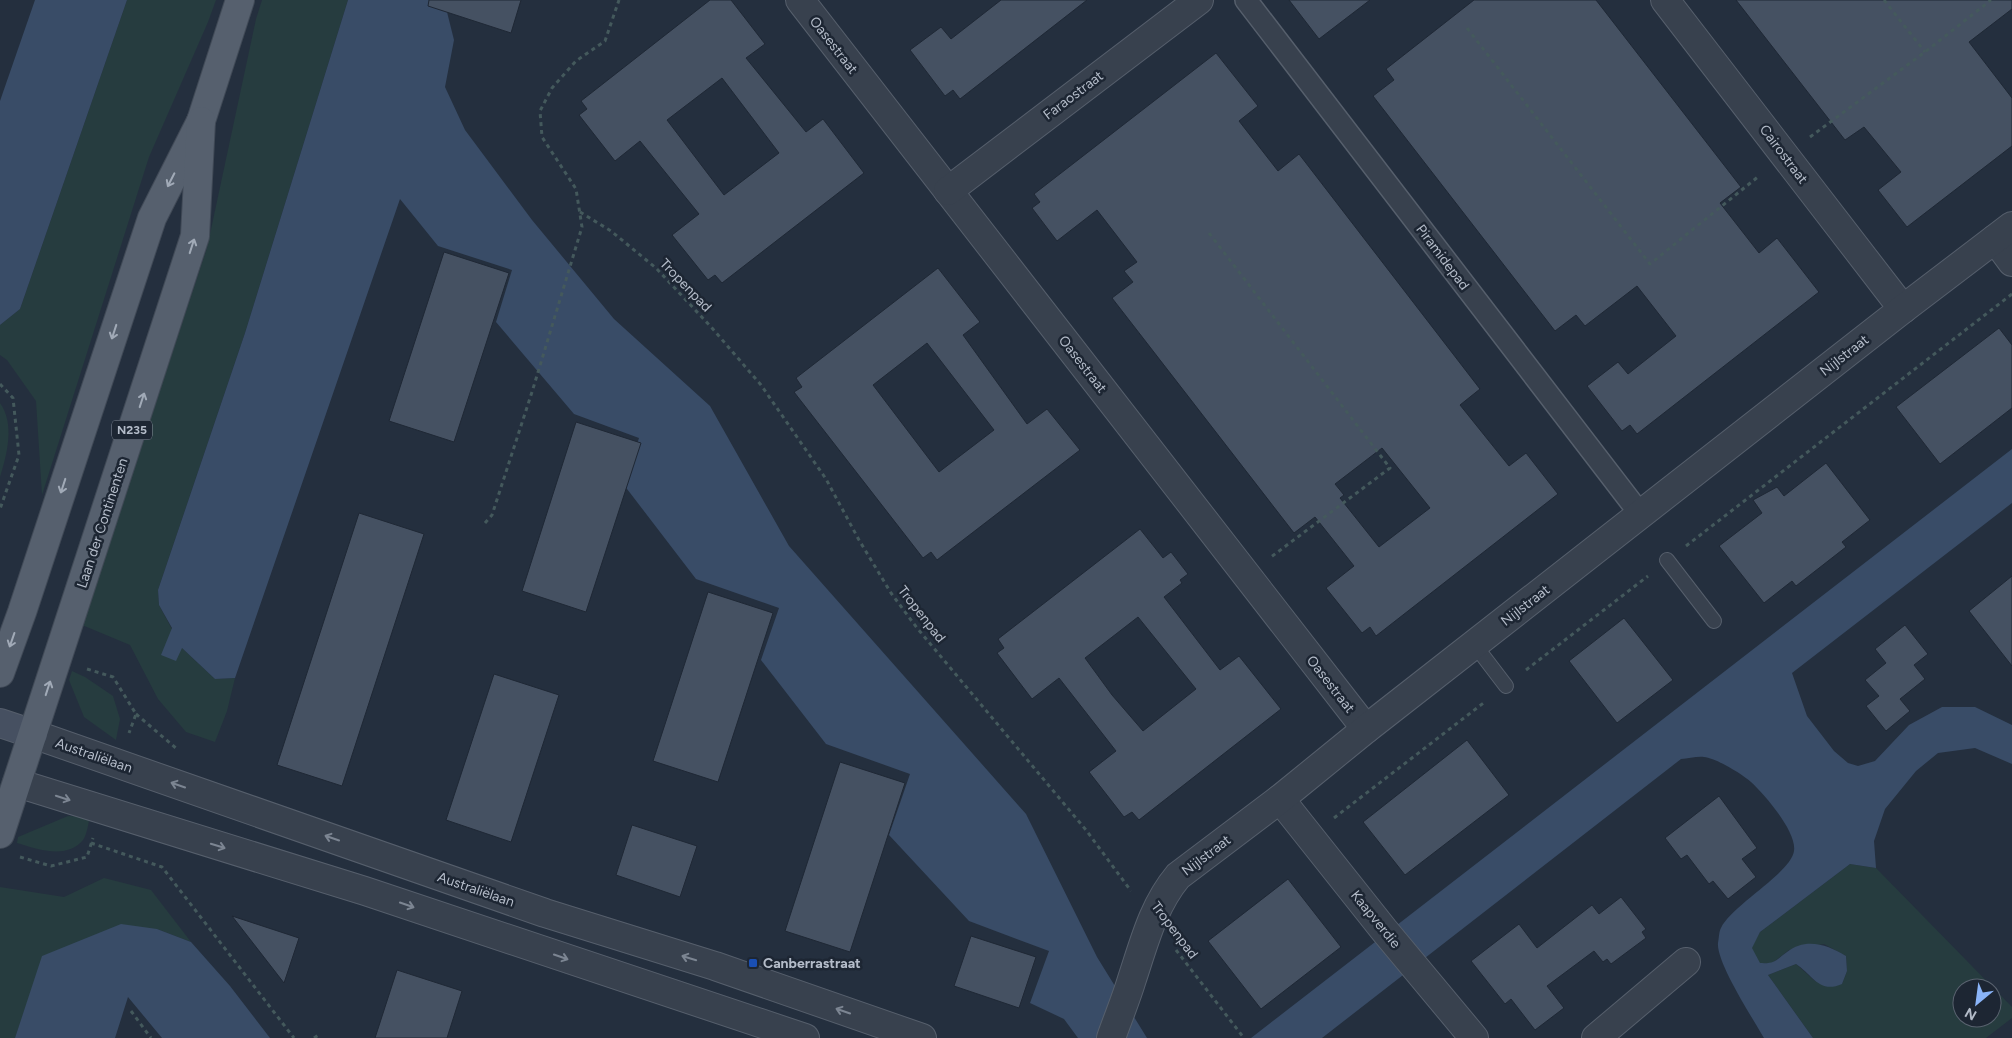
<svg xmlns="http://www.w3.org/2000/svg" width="2012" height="1038" font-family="Figtree,sans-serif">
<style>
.green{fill:#263c3f;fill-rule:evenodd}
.water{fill:#394c67}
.building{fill:#455162;stroke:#1f2835;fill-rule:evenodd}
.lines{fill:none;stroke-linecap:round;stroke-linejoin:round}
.service-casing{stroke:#565f6c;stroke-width:16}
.pedestrian-casing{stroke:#565f6c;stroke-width:24}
.minor-casing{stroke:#565f6c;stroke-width:30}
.secondary-casing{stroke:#565f6c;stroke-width:30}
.primary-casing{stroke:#414a57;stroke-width:30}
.path{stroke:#44595c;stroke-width:3;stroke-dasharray:4 4;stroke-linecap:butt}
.service{stroke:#38414e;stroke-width:14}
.pedestrian{stroke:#38414e;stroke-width:21}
.minor{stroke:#38414e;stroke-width:28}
.secondary{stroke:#465061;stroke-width:28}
.primary{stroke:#56606e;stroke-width:28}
.oneway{stroke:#a1aab7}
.oneway2{stroke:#7c8592}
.transit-dot{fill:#1a4fb4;stroke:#1d2633;stroke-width:2}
.labels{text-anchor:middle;stroke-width:5;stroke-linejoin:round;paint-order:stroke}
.shield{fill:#1d2633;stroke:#878f9c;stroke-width:1}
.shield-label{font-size:12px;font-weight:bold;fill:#b4bcc9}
.street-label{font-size:14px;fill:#b4bcc9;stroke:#1d2633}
.poi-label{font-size:14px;font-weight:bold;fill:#b4bcc9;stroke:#1d2633;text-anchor:start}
</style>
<rect width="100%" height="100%" fill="#242f3e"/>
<g class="green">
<path d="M127,0H216L208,22L149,157L42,495L36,401L7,360L0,355V325L20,309Z"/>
<path d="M262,0H348L245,333L158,590L159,605L182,648L215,679L235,678L227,711L215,742L186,732L158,699L130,645L82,625L207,248L256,19Z"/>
<path d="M0,403C15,424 7,454 0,477Z"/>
<path d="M72,671L85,677L113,696L120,719L116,740L84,717L69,680Z"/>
<path d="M68,816L90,817C88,824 87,835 83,840C66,860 37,849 17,843L18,837Z"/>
<path d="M1850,864L1876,868L2012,1007V1018L1986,1038H1813L1768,975L1796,964L1815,981L1842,984L1847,971L1846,956L1824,944L1789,950L1771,964L1759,963L1751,948L1760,932ZM1962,988H1992V1018H1962Z"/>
<path d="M104,878L151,890L191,942L157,929L43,956L15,1038H0V887L64,897Z"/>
</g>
<g class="water">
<path d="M35,0H127L20,309L0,325V101Z"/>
<path d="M348,0H451L447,12L454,40L445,87L465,130L532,220L614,319L710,406L789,546L1026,814L1097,957L1147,1038H1078L1064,1019L1030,1003L1049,951L969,921L889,835L910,774L826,744L761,660L779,608L696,579L624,485L639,438L574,414L496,322L512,270L438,246L400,199L235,678L215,679L182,648L176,661L161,655L172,628L159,605L158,590L245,333Z"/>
<path d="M2012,449V503L1792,673L1807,716L1834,751L1848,763L1858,766L1875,761L1909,725L1942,707H1975L2012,725V764L1975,748L1938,753L1916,771L1885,809L1874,841L1876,868L1850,864L1760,932L1752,948L1760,963C1775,964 1776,960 1787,952C1806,937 1828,945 1846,956L1847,971L1842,984C1819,994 1813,975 1796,964L1768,975L1813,1038H1764C1753,1019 1716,962 1718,943C1719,938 1719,931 1721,928C1732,905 1791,873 1794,851C1797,832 1765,795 1751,782C1742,774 1716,758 1704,757C1697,756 1688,759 1681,759L1322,1038H1251Z"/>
<path d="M121,924L157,929L191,942L230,986L270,1038H162L128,997L115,1038H15L42,956Z"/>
</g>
<g class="building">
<path d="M429,0H521L511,33L428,6Z"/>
<path d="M710,0H731L765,44L746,58L806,132L823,119L864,173L722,283L715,275L708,280L672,235L699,214L640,141L615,161L579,115L587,109L581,101ZM722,78L779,153L724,195L667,120Z"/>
<path d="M1001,0H1087L960,99L953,90L945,96L910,50L941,27L951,39Z"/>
<path d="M1289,0H1370L1319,39Z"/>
<path d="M1474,0H1596L1741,187L1720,203L1759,253L1777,238L1819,292L1637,434L1630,425L1622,431L1587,386L1618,362L1628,374L1676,336L1637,286L1585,326L1576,315L1555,331L1373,96L1394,80L1386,69Z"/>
<path d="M1736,0H2012V9L1969,42L2012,98V146L1907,227L1878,190L1901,172L1864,127L1845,140Z"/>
<path d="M1216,53L1258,106L1239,121L1278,171L1299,154L1480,389L1460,405L1509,466L1526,453L1558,494L1376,636L1370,627L1362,633L1326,588L1354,566L1315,517L1294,533L1112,298L1133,282L1124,271L1137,262L1097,210L1057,241L1032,208L1040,202L1034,194ZM1382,448L1430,508L1379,547L1340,498L1344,495L1335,484Z"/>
<path d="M444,252L509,273L454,442L389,421Z"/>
<path d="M938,268L980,322L963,335L1027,424L1047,409L1080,450L937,560L931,552L923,558L794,392L802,387L796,378ZM927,343L994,430L939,472L873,385Z"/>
<path d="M1999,328L2012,345V408L1940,464L1896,407Z"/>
<path d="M576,422L641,443L586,612L522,591Z"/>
<path d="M1826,463L1870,520L1842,542L1846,547L1796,586L1792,581L1764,603L1719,546L1762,513L1753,500L1777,487L1784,496Z"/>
<path d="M359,513L424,534L342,786L277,765Z"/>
<path d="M1140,529L1163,558L1171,552L1188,574L1180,580L1182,583L1164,597L1220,670L1239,656L1281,709L1139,820L1132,812L1124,817L1089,772L1116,751L1059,678L1032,699L997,653L1004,648L998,639ZM1138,617L1196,689L1143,731L1112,695L1085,658Z"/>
<path d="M2012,576V666L1969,611Z"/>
<path d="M708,592L773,613L718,782L653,761Z"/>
<path d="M1624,618L1673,680L1617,723L1569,661Z"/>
<path d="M1905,625L1928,654L1914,665L1925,679L1900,699L1910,711L1886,731L1866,706L1879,696L1865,680L1886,663L1875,649Z"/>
<path d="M494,674L559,695L511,842L446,820Z"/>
<path d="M1467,740L1509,795L1405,875L1363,822Z"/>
<path d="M840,762L905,783L850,952L785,931Z"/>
<path d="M1719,796L1757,848L1742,859L1756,877L1728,899L1713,881L1709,884L1687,855L1681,859L1665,838Z"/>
<path d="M632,825L697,846L680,897L616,875Z"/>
<path d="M1288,879L1341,947L1261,1009L1208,941Z"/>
<path d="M1621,897L1646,929L1642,932L1646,938L1611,964L1607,959L1603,962L1594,951L1547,986L1564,1008L1535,1030L1511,999L1505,1004L1471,961L1519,924L1537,948L1592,905L1599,914Z"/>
<path d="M232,916L299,938L284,983Z"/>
<path d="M971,936L1036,957L1019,1008L954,986Z"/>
<path d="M397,970L462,991L447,1038H375Z"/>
</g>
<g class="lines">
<defs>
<g id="service">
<path d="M1667,560L1714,621"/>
<path d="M1474,644L1506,686"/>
</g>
<path id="pedestrian" d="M1246,0L1641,515"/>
<g id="minor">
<path d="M800,0L1366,729"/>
<path d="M1665,0L1903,309"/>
<path d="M948,191L1199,0"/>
<path d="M1995,239L2012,262"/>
<path d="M33,734L545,913L715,966L922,1038"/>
<path d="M17,783L365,891L805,1038"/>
<path d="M1280,799L1384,930L1474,1038"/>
<path d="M1111,1038C1118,1018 1126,999 1132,979C1144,943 1153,906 1178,876L1280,799L1366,729L1903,309L2012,226"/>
<path d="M1596,1038L1686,962"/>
</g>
<path id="secondary" d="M0,723L33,734"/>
<g id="primary">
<path d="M0,673L22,612L152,218L201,121L240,0"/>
<path d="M0,834L195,236L201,121"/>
</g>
</defs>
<use href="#service" class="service-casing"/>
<use href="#pedestrian" class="pedestrian-casing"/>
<use href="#minor" class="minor-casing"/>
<use href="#secondary" class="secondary-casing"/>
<use href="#primary" class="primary-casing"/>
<g class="path">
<path d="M1884,0L1925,52"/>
<path d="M1467,28L1650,264L1759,176"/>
<path d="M1810,137L1925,52L1991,0"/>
<path d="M580,212L611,231L656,268L712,328L761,385L826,479L859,540L891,593L917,628L1086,830L1131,891"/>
<path d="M1209,233L1390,468L1271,557"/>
<path d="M0,384L13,398L19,455L0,509"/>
<path d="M485,523L492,515L532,392L582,227L576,189L542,137L540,111L552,88L576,61L605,41L619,0"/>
<path d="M1686,546L2012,294"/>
<path d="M87,669L113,677L136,714L129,733"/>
<path d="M1526,670L1648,576"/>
<path d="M136,714L177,749"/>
<path d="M1334,818L1486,701"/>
<path d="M91,843L162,867L294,1038"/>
<path d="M20,857L51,866L87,857L93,838"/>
<path d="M1176,950L1244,1038"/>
<path d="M131,1011L151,1038"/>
<path d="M314,1038L320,1034"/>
</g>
<use href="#service" class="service"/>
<use href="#pedestrian" class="pedestrian"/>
<use href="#minor" class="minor"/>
<use href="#secondary" class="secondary"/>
<use href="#primary" class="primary"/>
</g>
<defs><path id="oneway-shaft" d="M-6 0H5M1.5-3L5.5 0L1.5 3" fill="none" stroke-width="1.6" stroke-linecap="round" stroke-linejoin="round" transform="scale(1.25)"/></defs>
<g class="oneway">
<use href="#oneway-shaft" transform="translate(171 180) rotate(117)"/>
<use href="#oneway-shaft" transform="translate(192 246) rotate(-72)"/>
<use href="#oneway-shaft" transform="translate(114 332) rotate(108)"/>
<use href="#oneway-shaft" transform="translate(142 400) rotate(-72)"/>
<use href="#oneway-shaft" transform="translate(63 486) rotate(108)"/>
<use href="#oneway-shaft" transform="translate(12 640) rotate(109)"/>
<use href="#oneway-shaft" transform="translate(48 688) rotate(-72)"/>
</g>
<g class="oneway2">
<use href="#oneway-shaft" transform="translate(178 785) rotate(-161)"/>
<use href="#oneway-shaft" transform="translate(63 798) rotate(18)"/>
<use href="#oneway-shaft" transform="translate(332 838) rotate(-161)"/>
<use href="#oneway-shaft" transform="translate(218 846) rotate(17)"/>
<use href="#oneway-shaft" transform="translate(407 905) rotate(19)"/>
<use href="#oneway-shaft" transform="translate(561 957) rotate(19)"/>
<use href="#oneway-shaft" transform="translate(689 958) rotate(-163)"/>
<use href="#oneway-shaft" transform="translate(843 1011) rotate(-161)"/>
</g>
<rect class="transit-dot" x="748" y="958" width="10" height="10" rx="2.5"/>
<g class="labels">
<rect class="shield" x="112" y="420.5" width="40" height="19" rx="4"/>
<g class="shield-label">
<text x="132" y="434">N235</text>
</g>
<g class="street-label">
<text transform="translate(834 45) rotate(52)" y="5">Oasestraat</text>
<text transform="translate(1073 95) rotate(-37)" y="5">Faraostraat</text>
<text transform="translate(1784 154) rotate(53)" y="5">Cairostraat</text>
<text transform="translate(1443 257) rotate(53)" y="5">Piramidepad</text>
<text transform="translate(686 285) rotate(46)" y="5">Tropenpad</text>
<text transform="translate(1844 355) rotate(-38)" y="5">Nijlstraat</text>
<text transform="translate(1083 364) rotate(52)" y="5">Oasestraat</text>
<text transform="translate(102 523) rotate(-72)" y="5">Laan der Continenten</text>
<text transform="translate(1525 605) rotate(-38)" y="5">Nijlstraat</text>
<text transform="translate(922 614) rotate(52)" y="5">Tropenpad</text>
<text transform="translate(1331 684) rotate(52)" y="5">Oasestraat</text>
<text transform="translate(94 755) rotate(19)" y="5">Australiëlaan</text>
<text transform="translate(1206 855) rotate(-37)" y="5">Nijlstraat</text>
<text transform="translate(476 889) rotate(19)" y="5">Australiëlaan</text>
<text transform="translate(1376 919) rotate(51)" y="5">Kaapverdie</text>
<text transform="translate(1175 930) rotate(53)" y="5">Tropenpad</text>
</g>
<g class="poi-label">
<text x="763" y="968">Canberrastraat</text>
</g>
</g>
<g transform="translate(1977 1003) rotate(209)"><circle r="24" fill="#1d2633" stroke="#59626f"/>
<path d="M0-4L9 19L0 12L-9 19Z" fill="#8ab4f8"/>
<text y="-8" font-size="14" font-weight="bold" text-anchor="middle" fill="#b4bcc9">N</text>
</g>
</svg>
